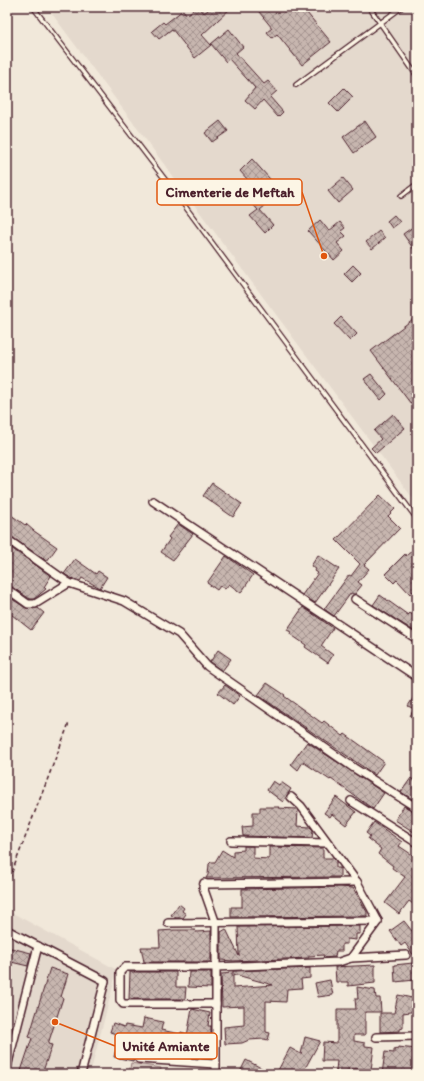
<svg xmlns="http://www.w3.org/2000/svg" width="424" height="1081" font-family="Itim,sans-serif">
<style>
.built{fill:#e4d9cd}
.park{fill:#d8cac0;stroke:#917476}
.building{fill:url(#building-cross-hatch);stroke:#4a1f2b;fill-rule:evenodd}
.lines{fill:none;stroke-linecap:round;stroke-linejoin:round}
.lane-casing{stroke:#4a1f2b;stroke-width:6}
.street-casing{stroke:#4a1f2b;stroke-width:10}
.path{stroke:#4a1f2b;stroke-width:1.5;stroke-dasharray:4 3;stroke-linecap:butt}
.lane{stroke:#fcf5e5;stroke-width:3.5}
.street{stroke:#fcf5e5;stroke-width:7}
.leader{fill:none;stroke:#e0560e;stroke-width:1.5}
.callout-dot{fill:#e0560e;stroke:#fcf5e5;stroke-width:1.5}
.callout{fill:#fcf5e5;stroke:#e0560e;stroke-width:1.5}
.callout-label{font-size:14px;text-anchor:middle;font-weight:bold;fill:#4a1f2b}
</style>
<defs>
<pattern id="building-cross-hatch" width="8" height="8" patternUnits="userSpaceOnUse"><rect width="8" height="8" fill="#c7b6af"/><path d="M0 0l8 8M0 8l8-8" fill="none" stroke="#a4938f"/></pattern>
</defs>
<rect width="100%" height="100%" fill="#f1e8da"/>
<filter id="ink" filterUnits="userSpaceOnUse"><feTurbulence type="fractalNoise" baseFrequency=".025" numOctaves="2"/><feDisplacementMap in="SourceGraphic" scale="8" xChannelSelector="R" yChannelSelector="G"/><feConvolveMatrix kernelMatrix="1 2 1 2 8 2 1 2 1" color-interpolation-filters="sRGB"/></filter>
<g filter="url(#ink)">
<g class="built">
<path d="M47,7H417V504Z"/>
<path d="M7,910L117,970L90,1074H7Z"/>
</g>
<path class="park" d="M131,1063L161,1068L160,1074H129Z"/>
<g class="building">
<path d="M196,7H199L204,13L212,7H232L202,35L211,45L195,58L172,29L159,39L152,31L163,22L165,24L183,10L187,15Z"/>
<path d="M255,7H302L331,42L302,65L277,34L272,38L267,32L272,28Z"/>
<path d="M229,29L243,47L236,53L264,84L268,81L277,91L270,97L283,112L278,117L263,100L255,109L245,100L255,88L229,59L226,62L211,44Z"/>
<path d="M344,88L353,97L338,112L329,103Z"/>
<path d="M220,121L228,131L212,142L205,133Z"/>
<path d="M365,121L376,137L354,153L343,137Z"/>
<path d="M252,159L278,188L268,197L271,201L260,210L273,225L265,233L250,216L258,210L249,200L252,198L248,193L254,187L240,171Z"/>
<path d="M343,178L353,190L338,203L328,191Z"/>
<path d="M394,215L400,222L392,228L387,221Z"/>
<path d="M320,220L329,231L340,222L345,228L341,231L346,236L337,243L344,251L334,260L308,231Z"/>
<path d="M417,224V254L403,234Z"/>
<path d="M379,231L385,238L372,249L366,242Z"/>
<path d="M353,265L361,273L352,282L344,274Z"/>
<path d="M417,316V412L371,351Z"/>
<path d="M341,317L357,334L350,341L334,324Z"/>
<path d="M371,374L387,394L381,400L364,379Z"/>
<path d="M393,414L405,428L376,453L371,448L381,439L374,431Z"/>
<path d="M212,483L242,504L233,517L203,496Z"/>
<path d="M380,495L395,509L388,516L400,528L364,565L369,569L358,582L362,585L355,594H353L351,593L334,616L324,609L349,575L351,576L360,564L336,540Z"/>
<path d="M7,512L25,525L26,524L34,531L57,547L47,561L7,534Z"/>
<path d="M178,524L193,534L173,560L161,552L170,539L168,537Z"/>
<path d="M7,545L51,576L44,587L46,589L34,599H30L7,584Z"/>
<path d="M417,546V596L413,591L410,594L397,580L394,583L385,574L405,554L406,556Z"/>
<path d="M318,555L339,569L315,603L302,595L318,573L315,571L316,569L311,566Z"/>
<path d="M226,556L253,575L241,593L229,584L225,589L220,586L217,590L207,583Z"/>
<path d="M75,559L96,574L98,571L107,577L100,588L82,578L80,581L71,578L64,574Z"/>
<path d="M380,595L408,615L410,613L417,619V633L373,605Z"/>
<path d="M9,597L26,608H38L44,613L31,630L7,611V601Z"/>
<path d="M303,607L333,628L321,646L333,655L328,663L305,647L306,645L290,634L291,632L287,630Z"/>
<path d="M218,650L231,659L222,671L210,662Z"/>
<path d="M267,683L285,695L284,696L322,723L324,721L343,736L345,734L384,762L375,775L258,695Z"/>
<path d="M225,685L240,696L233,705L218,693Z"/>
<path d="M417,692V721L410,716L414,709L408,706Z"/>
<path d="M307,742L384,793L373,809L331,779L330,780L303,762L298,770L291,764Z"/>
<path d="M411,778L417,783V802L401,792Z"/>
<path d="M273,781L279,785L281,782L291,789L283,802L267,790Z"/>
<path d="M336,797L356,812L346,825L332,814L330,817L324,813Z"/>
<path d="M404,806L417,813V834L395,820Z"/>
<path d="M260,807H279L278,808L297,809L298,810L297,826L310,827L313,830L312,838L243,836L242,827L253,826V812H260Z"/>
<path d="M374,822L402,842L399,846L417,858V907L409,901L399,914L385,903L405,877L392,868L393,866L378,854L381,849L368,839L370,836L366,833Z"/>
<path d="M244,846H253V858L269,859V847L323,848V858H333L336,861V868H340V877L206,878L208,875L209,864L211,862H215L222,850L233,857V851L244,850Z"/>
<path d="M340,887L353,888L367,912V916L231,917V907H242V889Z"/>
<path d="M179,904L184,908L182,911L186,914L183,918H176L171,915Z"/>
<path d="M404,921L412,931L417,927V960L405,943L401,946L390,931Z"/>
<path d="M360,926V934H356V940L347,939V944H342V951H336L335,957L323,958L324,955L309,956V958L233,961L221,960V932L226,929L239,956L238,927Z"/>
<path d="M174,930H195L196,932L211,931V962H144L141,947H160L159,931Z"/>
<path d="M7,947L31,953L28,966L7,961Z"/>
<path d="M413,963L415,980L395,982L394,965Z"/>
<path d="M375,965V983L348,986V982H336L335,967Z"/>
<path d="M50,968L68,974L61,997L63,998L48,1044L52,1045L42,1074H20L32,1038L29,1037Z"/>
<path d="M310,968V978L301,979L302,988L287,989L286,1002L266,1001V1032L270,1033L268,1040L264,1039L249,1040L242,1043L225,1044L224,1027L244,1025V1006L222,1007L221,974L233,973V971ZM233,974L273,985L233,988Z"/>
<path d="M130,972H176V987H186L185,999H129Z"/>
<path d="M189,972H211V988L188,987Z"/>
<path d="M330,980L333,995L318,997L315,983Z"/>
<path d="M357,987L375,990L376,998H380L381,1012H365V1035H354V1041L365,1043V1046L374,1047L371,1070L349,1068L346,1074H334L336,1070L337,1061H322L323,1042L337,1043V1009H356L355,999H358Z"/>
<path d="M398,995L412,998L417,997V1011L403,1013V1028L400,1029V1031L380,1032V1013H394Z"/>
<path d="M192,1009L210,1013L208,1026H211V1050L197,1047L199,1038L187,1036Z"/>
<path d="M144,1018L163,1022L161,1030L180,1034L181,1032L187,1034L185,1045L180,1044L177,1057L159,1054L158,1055H147L135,1052L133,1061L114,1057L119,1035L110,1032L113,1023L124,1027L125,1025L142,1028Z"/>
<path d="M305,1037L320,1041L302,1074H276L290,1048L301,1054Z"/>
<path d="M398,1047L417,1049V1074H382L385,1052L394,1053V1049L398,1048Z"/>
<path d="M246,1060L263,1069L261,1074H239Z"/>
</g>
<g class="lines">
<defs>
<g id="lane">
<path d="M33,7L167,182L417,519"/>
<path d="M369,7L417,76"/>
<path d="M296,85L402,7"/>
<path d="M401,196L417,184"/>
</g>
<g id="street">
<path d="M153,501L417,677"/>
<path d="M7,539L69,583L124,601L179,634L207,666L354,768L417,808"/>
<path d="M7,589L28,604H35L69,583"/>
<path d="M355,599L417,639"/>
<path d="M351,801L417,843"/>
<path d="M231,841L327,843"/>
<path d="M168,923L378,921"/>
<path d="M7,930L105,981L81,1074"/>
<path d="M351,958L406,955"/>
<path d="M216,1004H123L120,1000V972L125,967H215L339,962L351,958L378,921L357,882L301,806L291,797"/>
<path d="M376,1037L417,1036"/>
<path d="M139,1059L215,1064"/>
<path d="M7,1067L38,946"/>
<path d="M216,1074V924L203,887L204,883L207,884L357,882"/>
</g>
</defs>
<use href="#lane" class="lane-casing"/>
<use href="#street" class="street-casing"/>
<path class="path" d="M7,885L69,723"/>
<use href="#lane" class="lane"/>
<use href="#street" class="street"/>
</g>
</g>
<path class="leader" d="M324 256L302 192M55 1022L115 1046"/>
<g class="callout-dot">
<circle cx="324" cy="256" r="4"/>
<circle cx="55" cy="1022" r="4"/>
</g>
<g class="callout">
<rect x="157" y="179" width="145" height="26" rx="4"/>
<rect x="115" y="1033" width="102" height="26" rx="4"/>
</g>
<g class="callout-label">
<text x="230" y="197">Cimenterie de Meftah</text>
<text x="166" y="1051">Unité Amiante</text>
</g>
<rect width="424" height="1081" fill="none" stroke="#fcf5e5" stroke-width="24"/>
<rect x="12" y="12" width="400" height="1057" fill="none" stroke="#4a1f2b" stroke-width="1.5" filter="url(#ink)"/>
</svg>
